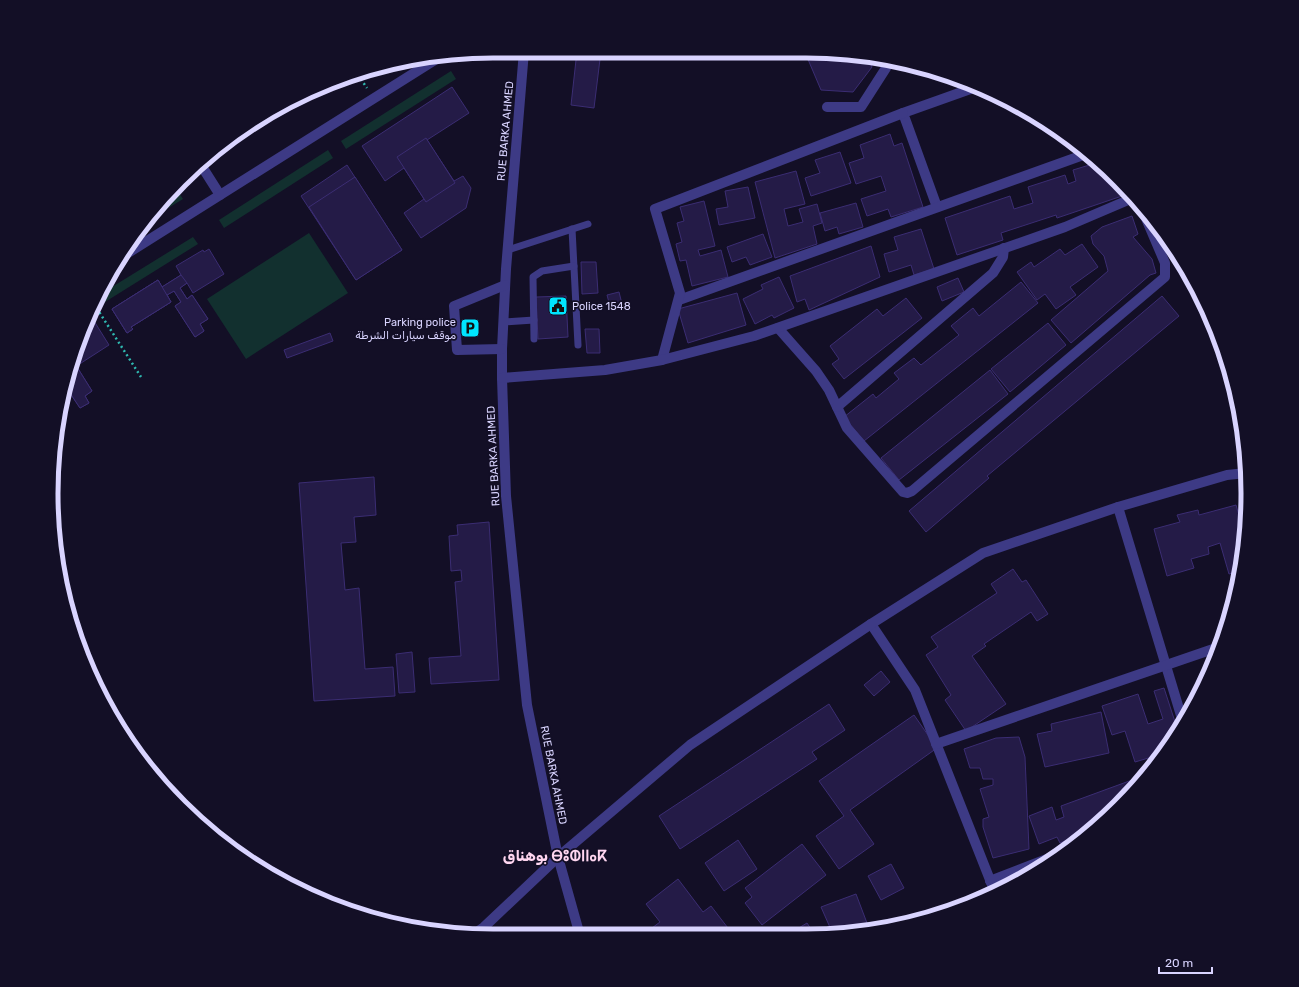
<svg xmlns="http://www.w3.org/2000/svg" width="1299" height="987" font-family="Rubik,'Noto Sans Arabic','Noto Sans Tifinagh',sans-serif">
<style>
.green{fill:#12302f}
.building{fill:#241b47;stroke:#3b2d73}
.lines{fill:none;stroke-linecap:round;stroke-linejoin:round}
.path{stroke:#2fb8b0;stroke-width:2.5;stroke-dasharray:2 3;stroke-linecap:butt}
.service{stroke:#3d3a85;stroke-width:7}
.minor{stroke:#3d3a85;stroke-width:10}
.labels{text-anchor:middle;stroke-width:3.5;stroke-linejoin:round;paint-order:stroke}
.street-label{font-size:11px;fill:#d9d4ff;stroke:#130f26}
.poi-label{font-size:11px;fill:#d9d4ff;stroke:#130f26;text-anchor:start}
.district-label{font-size:15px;font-weight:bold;fill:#ffd6f0;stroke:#130f26}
.rim{fill:none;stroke:#d9d4ff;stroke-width:5}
</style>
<rect width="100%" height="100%" fill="#130f26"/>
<g class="green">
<path d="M451,71L456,79L346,149L341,141Z"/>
<path d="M328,150L333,158L224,228L219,220Z"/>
<path d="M175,187L183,199L147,221Z"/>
<path d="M309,233L348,293L246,359L207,299Z"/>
<path d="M193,237L198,244L105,302L99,295Z"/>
</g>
<g class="building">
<path d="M577,51H601L594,108L571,105Z"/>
<path d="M811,52H834L868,58L872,67L853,92L821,90L807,57Z"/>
<path d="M452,87L469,113L427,140L454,181L463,176L471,188L466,208L421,238L404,213L424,199L404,168L385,181L362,146Z"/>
<path d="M890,134L894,146L902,143L923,207L891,217L888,209L867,216L861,199L886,191L881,176L856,184L849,163L864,158L860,145Z"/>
<path d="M426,138L455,183L426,202L397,157Z"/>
<path d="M840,152L851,183L811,196L805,178L820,173L815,160Z"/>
<path d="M1096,163L1118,180L1128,194L1057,218L1056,215L1001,233L1003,240L957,255L945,218L1010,196L1014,209L1033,203L1028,187L1065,175L1068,184L1076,181L1073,170Z"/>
<path d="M347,165L402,250L356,280L301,196Z"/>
<path d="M796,171L805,204L784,209L788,226L803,222L799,209L817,204L822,223L813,226L817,244L775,258L755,182Z"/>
<path d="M355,177L402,250L356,280L309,207Z"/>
<path d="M748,187L755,218L719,225L716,209L728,207L725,191Z"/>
<path d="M704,201L715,246L698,250L700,256L721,250L728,277L692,286L686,260L680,261L676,244L682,242L677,223L684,221L680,207Z"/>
<path d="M856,203L863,227L839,234L837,227L825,231L820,213Z"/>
<path d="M1132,216L1138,234L1133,237L1152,259L1156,273L1150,275L1071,343L1051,320L1108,271L1104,256L1093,244L1091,236L1102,227Z"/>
<path d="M921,229L934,269L914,275L911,265L889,272L884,254L898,250L894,237Z"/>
<path d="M1159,231L1171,244L1162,246Z"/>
<path d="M763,234L772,257L750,265L746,257L732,262L727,247Z"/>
<path d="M1082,244L1098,267L1070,287L1076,295L1056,309L1045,294L1037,300L1017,272L1031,262L1034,267L1060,249L1065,255Z"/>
<path d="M871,246L880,277L809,310L805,299L797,302L790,276Z"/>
<path d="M209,249L224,274L193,293L187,283L180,288L187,299L192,295L208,319L200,324L204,331L195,337L175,306L181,302L174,291L167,295L171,302L131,327L133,329L127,333L112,309L158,280L162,287L181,275L176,266L203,250L204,252Z"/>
<path d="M581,262H596L598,293L582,294Z"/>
<path d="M181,275L187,283L180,288L187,299L192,295L208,319L200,324L204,331L195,337L175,306L181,302L174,291L167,295L171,302L131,327L133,329L127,333L112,309L158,280L162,287Z"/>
<path d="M779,277L794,308L774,318L772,315L755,324L743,299L763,289L761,285Z"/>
<path d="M958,278L964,292L942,301L937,287Z"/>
<path d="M158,280L171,302L131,327L133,329L127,333L112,309Z"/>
<path d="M1021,282L1038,303L864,441L844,417L873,394L876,398L899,379L894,373L914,358L921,365L959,335L951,326L973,308L979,316Z"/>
<path d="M619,292L623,308L611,310L607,295Z"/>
<path d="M737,293L746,325L688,343L678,309Z"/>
<path d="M566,296L568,337L538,339L536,297Z"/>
<path d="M1162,296L1179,316L987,476L989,478L926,532L909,511Z"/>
<path d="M906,298L922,318L844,379L832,364L839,359L830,346L877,309L883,316Z"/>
<path d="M94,321L109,345L78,365L75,361L88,322L89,324Z"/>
<path d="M1048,323L1066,345L1010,392L991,369Z"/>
<path d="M585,329H599L600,353H587Z"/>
<path d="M330,333L333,341L287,358L284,350Z"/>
<path d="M77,367L92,391L85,396L89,403L80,408L66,387L72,370Z"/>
<path d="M77,367L92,391L85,396L89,403L80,408L66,387L72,370Z"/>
<path d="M990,370L1008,394L899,480L881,458Z"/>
<path d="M374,477L376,515L354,517L356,542L341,543L345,590L359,588L365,669L393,667L395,696L314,701L299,483Z"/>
<path d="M1236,505L1244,533L1240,571L1229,574L1220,543L1208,547L1209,554L1191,559L1194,568L1167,576L1154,529L1180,522L1177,515L1198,510L1199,515Z"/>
<path d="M489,522L499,680L431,684L429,658L461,656L455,582L462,581L461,570L451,571L449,536L458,535L457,525Z"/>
<path d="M1013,569L1022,582L1026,580L1048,614L1037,621L1031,612L984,644L986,646L972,656L1006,704L966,731L945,700L951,695L926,655L938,647L931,637L997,593L991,584Z"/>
<path d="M412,652L415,692L399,693L396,654Z"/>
<path d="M881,671L890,682L874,696L864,685Z"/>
<path d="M1164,688L1178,731L1162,754L1135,762L1125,731L1112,735L1102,706L1138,694L1148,724L1163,719L1154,691Z"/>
<path d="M829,704L845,730L812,752L817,759L680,849L659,816Z"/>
<path d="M1101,712L1109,753L1045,767L1037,734L1052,731L1051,724Z"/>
<path d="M914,715L937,748L850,810L874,844L839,869L816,836L844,816L819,781Z"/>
<path d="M1019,737L1025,757L1029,849L993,858L983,827V819L989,817L980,789L993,785V779H983L980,768H970L964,749L996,738Z"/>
<path d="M1132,780L1135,787L1119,806L1086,833L1060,843L1057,837L1039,844L1029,816L1052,807L1056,820L1064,817L1061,806Z"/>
<path d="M738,840L757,869L724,891L705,863Z"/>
<path d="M802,844L826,875L762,925L745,903L752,897L745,888Z"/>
<path d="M891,864L904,888L881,900L868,876Z"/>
<path d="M678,879L703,912L711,906L731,932H656L652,928L660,922L646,904Z"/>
<path d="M856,894L870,931L832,932L821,907Z"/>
<path d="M807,923L813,932H792Z"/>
</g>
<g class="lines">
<g class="path">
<path d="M358,75L367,88"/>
<path d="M94,304L141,377"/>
</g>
<g class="service">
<path d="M572,229L578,345"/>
<path d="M508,250L588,224"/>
<path d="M504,322L534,320"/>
<path d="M534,339L533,277L542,271L574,266"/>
</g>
<g class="minor">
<path d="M524,51L506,269L502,349V378L506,496L527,705L558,857L579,932"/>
<path d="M827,107H861L886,68L887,61"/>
<path d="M201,165L220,195"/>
<path d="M937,207L903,113L976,87"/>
<path d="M120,258L438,58"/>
<path d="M679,300L1086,154"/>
<path d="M778,328L816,371L829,390L847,428L903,492L907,493L912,491L1165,277V263L1142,209"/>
<path d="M502,349L457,350L454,306L505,285"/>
<path d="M662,360L680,293L655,209L903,113"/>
<path d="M502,378L605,370L662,360L754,336L1065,227L1133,198"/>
<path d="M837,407L993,273L1003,257L1004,248"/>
<path d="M1118,507L1183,722"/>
<path d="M871,624L915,690L994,890"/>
<path d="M936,744L1219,647"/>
<path d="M990,881L1060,854"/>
<path d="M477,932L484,927L558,857L690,745L871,624L983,553L1118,507L1227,475L1246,473"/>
</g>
</g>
<defs>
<symbol id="civic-square" viewBox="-11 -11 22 22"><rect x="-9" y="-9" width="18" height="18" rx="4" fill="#00e5ff" stroke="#130f26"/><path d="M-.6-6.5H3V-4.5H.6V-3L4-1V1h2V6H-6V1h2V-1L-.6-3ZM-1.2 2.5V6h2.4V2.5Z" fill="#111"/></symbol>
<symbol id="parking-square" viewBox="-11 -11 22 22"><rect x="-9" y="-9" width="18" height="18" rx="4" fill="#00e5ff" stroke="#130f26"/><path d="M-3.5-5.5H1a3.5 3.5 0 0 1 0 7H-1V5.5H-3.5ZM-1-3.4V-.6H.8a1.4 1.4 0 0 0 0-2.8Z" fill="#111"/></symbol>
</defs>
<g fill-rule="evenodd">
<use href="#civic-square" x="547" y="295" width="22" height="22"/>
<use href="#parking-square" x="459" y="317" width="22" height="22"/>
</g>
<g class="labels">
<g class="street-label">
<text transform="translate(505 131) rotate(-85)" y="4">RUE BARKA AHMED</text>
<text transform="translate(493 456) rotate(-93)" y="4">RUE BARKA AHMED</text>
<text transform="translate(554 775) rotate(79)" y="4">RUE BARKA AHMED</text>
</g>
<g class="poi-label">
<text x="572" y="310">Police 1548</text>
<text x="456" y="326" text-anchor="end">Parking police<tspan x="456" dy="13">موقف سيارات الشرطة</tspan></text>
</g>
<g class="district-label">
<text x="555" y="861">بوهناق ⴱⵓⵀⵏⵏⴰⴽ</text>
</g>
</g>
<path d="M0 0H1299V987H0ZM493 58H806A435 435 0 0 1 1241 493V494A435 435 0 0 1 806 929H493A435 435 0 0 1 58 494V493A435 435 0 0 1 493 58Z" fill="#130f26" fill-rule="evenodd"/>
<path class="rim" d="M493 58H806A435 435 0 0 1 1241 493V494A435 435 0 0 1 806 929H493A435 435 0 0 1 58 494V493A435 435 0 0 1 493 58Z"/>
<path d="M1159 967v6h53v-6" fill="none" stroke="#d9d4ff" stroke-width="2"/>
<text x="1165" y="967" font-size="12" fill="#d9d4ff" stroke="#130f26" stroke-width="3" paint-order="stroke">20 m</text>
</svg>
